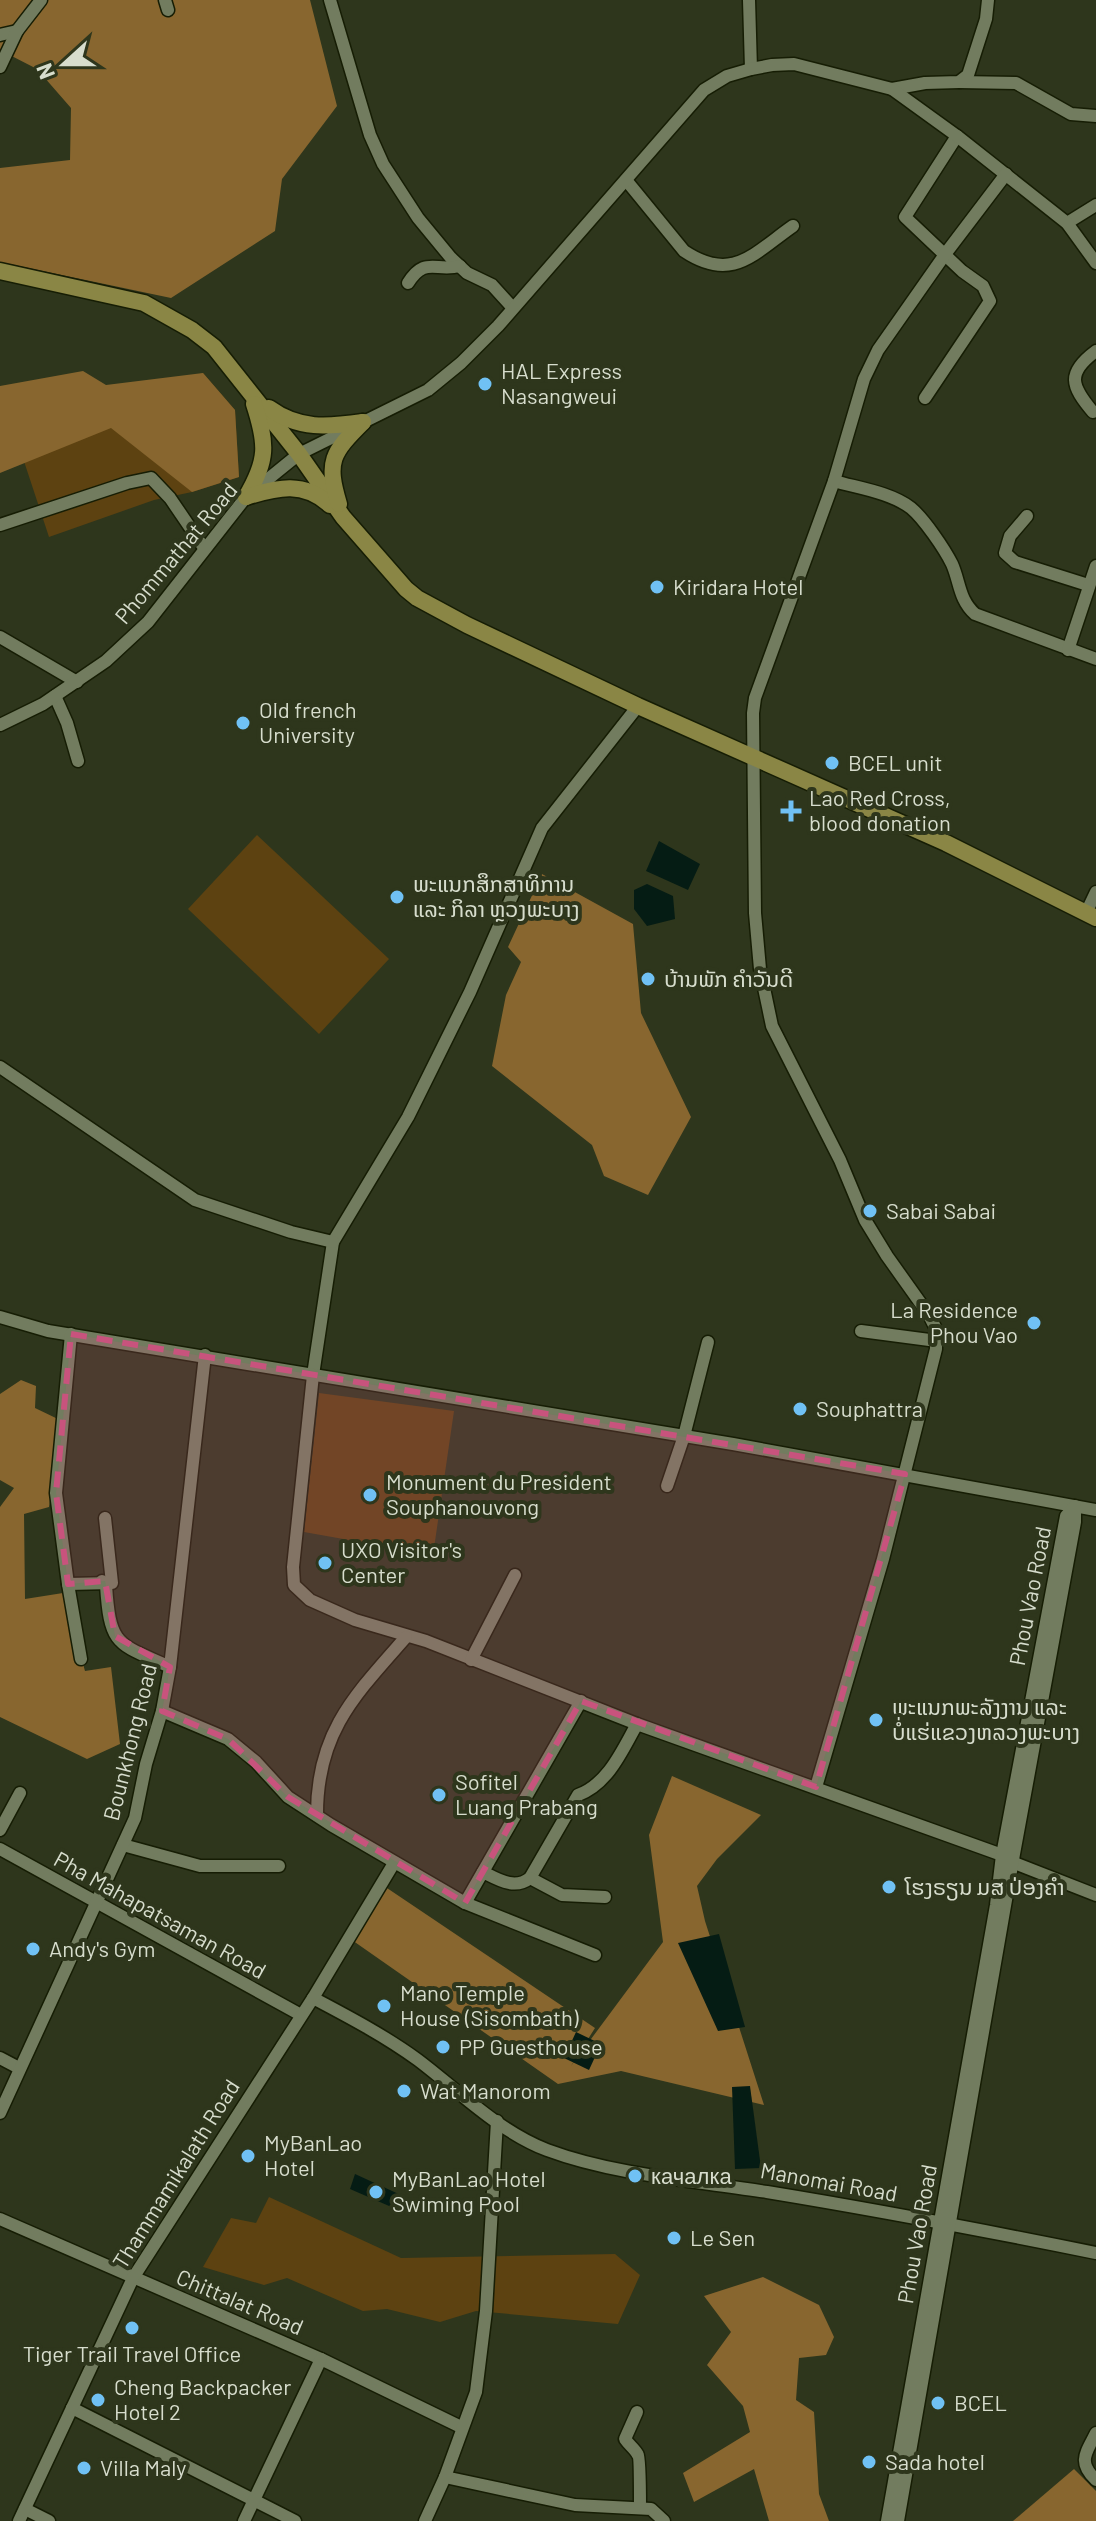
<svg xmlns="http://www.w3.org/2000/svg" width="1096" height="2521" font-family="Barlow,'Noto Sans Lao',sans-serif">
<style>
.green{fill:#5d4211}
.forest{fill:#88662f}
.water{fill:#051c14}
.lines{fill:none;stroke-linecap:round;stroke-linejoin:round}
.minor-casing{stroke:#161d04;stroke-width:15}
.major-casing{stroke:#161d04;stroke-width:19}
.minor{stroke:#727c5f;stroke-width:12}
.major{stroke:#8a8645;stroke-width:16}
.marked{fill:#c8537d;fill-opacity:0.2;stroke:#c8537d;stroke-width:6;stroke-dasharray:16 10;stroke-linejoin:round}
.poi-dot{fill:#70c1f4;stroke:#2e361c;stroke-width:3}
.labels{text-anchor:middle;stroke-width:8;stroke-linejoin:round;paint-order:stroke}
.poi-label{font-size:22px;fill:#d7ddcd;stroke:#2e361c;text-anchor:start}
.street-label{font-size:22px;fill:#d7ddcd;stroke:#2e361c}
</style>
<rect width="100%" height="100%" fill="#2e361c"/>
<g class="green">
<path d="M203,373L235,410L239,477L192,492L154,500L49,537L14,431Z"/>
<path d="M257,835L389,959L319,1034L188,909Z"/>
<path d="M319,1393L454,1411L433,1555L304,1532Z"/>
<path d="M269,2197L401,2258L615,2254L640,2275L618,2324L476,2311L440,2322L387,2309L363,2311L287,2278L264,2285L203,2267L231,2218L256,2223Z"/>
</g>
<g class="forest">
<path d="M0,0H310L337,106L282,179L275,231L171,298L0,262V168L70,160L71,108L37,69L0,50Z"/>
<path d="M83,371L106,385L203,373L235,410L239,477L192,492L111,428L0,473V386Z"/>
<path d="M542,874L633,924L641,1013L691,1117L648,1195L604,1176L592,1145L492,1066L506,995L521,962L508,947Z"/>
<path d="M21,1380L36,1386L35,1408L60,1420L49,1507L24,1514L25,1599L63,1593L85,1671L111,1667L120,1744L87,1759L0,1717V1507L14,1488L0,1480V1394Z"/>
<path d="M672,1776L761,1815L717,1859L697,1886L705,1921L764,2105L621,2071L558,2084L349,1938L381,1884L595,2028L571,2066L663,1942L649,1835Z"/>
<path d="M763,2277L819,2305L834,2337L826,2355L799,2358L796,2400L814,2412L819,2494L829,2521H769L754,2469L694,2502L683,2473L750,2432L743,2406L707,2365L731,2332L704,2296Z"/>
<path d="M1074,2469L1096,2491V2521H1013Z"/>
</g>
<g class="water">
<path d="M659,841L700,864L688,890L646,871Z"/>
<path d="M647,884L673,896L675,919L647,926L634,909V890Z"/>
<path d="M719,1934L745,2027L718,2031L678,1943Z"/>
<path d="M576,2032L601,2044L589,2070L564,2058Z"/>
<path d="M750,2086L761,2168L735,2169L732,2087Z"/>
<path d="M355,2174L403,2196L396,2209L350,2189Z"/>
</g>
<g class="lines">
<defs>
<g id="minor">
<path d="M165,0L168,10"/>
<path d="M330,0L370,135L383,164L418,218L451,258L467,273L492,285L512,307"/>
<path d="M749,0L751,69"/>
<path d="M0,35L17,31"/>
<path d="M0,67L17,31L41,0"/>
<path d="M959,82L1016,83L1071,114L1096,116"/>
<path d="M892,89L925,83L959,82L968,75L986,19L988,0"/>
<path d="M626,180L684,251C732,283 753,254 793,226"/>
<path d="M1067,223L1096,205"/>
<path d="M408,283C425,256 435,272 460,266"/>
<path d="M925,398L990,301L983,286L962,271L905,217L957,136"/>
<path d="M1093,412C1071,386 1066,373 1096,351"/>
<path d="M834,481C858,488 890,492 911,508C924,519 944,548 952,564C960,582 959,600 975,614L1096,659"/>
<path d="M1027,516L1010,536L1005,553L1015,562L1088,585"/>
<path d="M0,525L127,483L151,478L170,498L204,548"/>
<path d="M0,637L77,682"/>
<path d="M1068,650L1096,566"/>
<path d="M55,696L67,723L78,761"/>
<path d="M638,706L542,828L470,992L408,1117L333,1242L313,1375L293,1567L294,1585L310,1600L355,1620L426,1641L637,1724L1002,1855L1012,1862L1096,1895"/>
<path d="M0,725L43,704L106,661L148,622L246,497L299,454L428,390L461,363L498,326L704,90L727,76L751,69L772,65L794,64L892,89L957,136L1067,223L1096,263"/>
<path d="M1086,913L1096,892"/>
<path d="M0,1067L195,1200L291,1232L333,1242"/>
<path d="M0,1317L48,1331L733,1444L1096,1510"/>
<path d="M861,1331L937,1341"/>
<path d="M71,1334L56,1493L68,1584L81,1659"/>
<path d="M667,1486L684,1436L708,1342"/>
<path d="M102,1581L106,1585C110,1647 117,1643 170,1667"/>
<path d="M68,1584L112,1583L105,1518"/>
<path d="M471,1660L515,1575"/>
<path d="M162,1711L228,1739L256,1762L288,1797L331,1825L465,1903L595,1955"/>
<path d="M816,1787L883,1559L936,1349V1329L929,1315L887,1256L865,1220L840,1160L772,1026L760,969L755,913L753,713L755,698L834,481L864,379L878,350L946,253L1006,174"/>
<path d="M317,1814C317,1732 355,1695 406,1637"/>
<path d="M0,1830L20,1793"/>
<path d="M123,1845L200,1866H279"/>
<path d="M0,1849L301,2015"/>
<path d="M483,1872C499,1880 515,1890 530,1878L578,1795C608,1784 622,1751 637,1724"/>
<path d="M530,1878L562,1895L605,1897"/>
<path d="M465,1903L581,1701"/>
<path d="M313,1998C349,2017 385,2036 418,2060C459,2091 498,2131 547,2150C614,2175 696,2181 767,2192C877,2210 987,2231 1096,2253"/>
<path d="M0,2058L19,2068"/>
<path d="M0,2113L135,1818L146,1764L162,1711L170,1667L205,1355"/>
<path d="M0,2219L321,2359L461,2427"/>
<path d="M72,2408L295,2521"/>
<path d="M637,2412L625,2439C629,2445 635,2449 638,2455C640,2458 640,2501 640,2508"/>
<path d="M1096,2433C1086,2453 1077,2462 1096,2480"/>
<path d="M445,2477L575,2505L651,2509L664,2521"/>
<path d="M25,2509L49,2521"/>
<path d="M19,2521L133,2278L313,1998L394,1863"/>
<path d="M244,2521L321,2359"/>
<path d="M425,2521L445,2477L476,2392L486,2311L497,2121"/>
<path d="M887,2521L996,1905L1002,1855L1066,1516L1075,1506V1522L1014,1854L898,2521"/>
</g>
<g id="major">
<path d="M0,271L144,303L192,330L214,347L299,454L343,517L406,589L417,598L467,625L638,706L946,843L1096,918"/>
<path d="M269,408C299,430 328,427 363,422"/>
<path d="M246,497C268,460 267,444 254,404"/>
<path d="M246,497C278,487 304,481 330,505"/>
<path d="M339,504C326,461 332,453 363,422"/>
</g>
</defs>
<use href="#minor" class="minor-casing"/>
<use href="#major" class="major-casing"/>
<use href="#minor" class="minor"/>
<use href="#major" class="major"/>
</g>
<path class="marked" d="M71,1334L905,1474L816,1787L581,1701L465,1903L288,1797L228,1739L162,1711L170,1667L115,1636L105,1581L68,1584L56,1493Z"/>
<g class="poi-dot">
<circle cx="485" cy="384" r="8"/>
<circle cx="657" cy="587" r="8"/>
<circle cx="243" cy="723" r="8"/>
<circle cx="832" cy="763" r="8"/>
<path d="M787 799h8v8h8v8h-8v8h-8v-8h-8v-8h8z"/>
<circle cx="397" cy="897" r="8"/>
<circle cx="648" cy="979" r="8"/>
<circle cx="870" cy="1211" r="8"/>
<circle cx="1034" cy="1323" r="8"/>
<circle cx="800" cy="1409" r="8"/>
<circle cx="370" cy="1495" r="8"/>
<circle cx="325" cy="1563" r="8"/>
<circle cx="876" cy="1720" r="8"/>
<circle cx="439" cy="1795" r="8"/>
<circle cx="889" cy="1887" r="8"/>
<circle cx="33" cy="1949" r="8"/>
<circle cx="384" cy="2006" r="8"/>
<circle cx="443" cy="2047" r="8"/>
<circle cx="404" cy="2091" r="8"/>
<circle cx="248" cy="2156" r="8"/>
<circle cx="635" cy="2176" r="8"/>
<circle cx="376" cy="2192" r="8"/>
<circle cx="674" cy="2238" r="8"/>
<circle cx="132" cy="2328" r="8"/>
<circle cx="98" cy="2400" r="8"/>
<circle cx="938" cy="2403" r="8"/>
<circle cx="869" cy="2462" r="8"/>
<circle cx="84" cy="2468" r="8"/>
</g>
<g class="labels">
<g class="poi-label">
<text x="501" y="379">HAL Express<tspan x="501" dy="25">Nasangweui</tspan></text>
<text x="673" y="595">Kiridara Hotel</text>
<text x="259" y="718">Old french<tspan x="259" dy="25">University</tspan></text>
<text x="848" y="771">BCEL unit</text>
<text x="809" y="806">Lao Red Cross,<tspan x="809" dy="25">blood donation</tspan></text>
<text x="413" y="892">ພະແນກສຶກສາທິການ<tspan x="413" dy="25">ແລະ ກິລາ ຫຼວງພະບາງ</tspan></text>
<text x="664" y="987">ບ້ານພັກ ຄໍາວັນດີ</text>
<text x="886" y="1219">Sabai Sabai</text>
<text x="1018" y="1318" text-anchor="end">La Residence<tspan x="1018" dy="25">Phou Vao</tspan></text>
<text x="816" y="1417">Souphattra</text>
<text x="386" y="1490">Monument du President<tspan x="386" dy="25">Souphanouvong</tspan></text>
<text x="341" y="1558">UXO Visitor's<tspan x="341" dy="25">Center</tspan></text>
<text x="892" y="1715">ພະແນກພະລັງງານ ແລະ<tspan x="892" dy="25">ບໍ່ແຮ່ແຂວງຫລວງພະບາງ</tspan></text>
<text x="455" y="1790">Sofitel<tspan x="455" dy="25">Luang Prabang</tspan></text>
<text x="905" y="1895">ໂຮງຣຽນ ມສ ປ່ອງຄຳ</text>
<text x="49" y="1957">Andy's Gym</text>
<text x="400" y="2001">Mano Temple<tspan x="400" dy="25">House (Sisombath)</tspan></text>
<text x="459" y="2055">PP Guesthouse</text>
<text x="420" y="2099">Wat Manorom</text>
<text x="264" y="2151">MyBanLao<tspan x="264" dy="25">Hotel</tspan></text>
<text x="651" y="2184">качалка</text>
<text x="392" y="2187">MyBanLao Hotel<tspan x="392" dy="25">Swiming Pool</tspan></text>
<text x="690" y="2246">Le Sen</text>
<text x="132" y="2362" text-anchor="middle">Tiger Trail Travel Office</text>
<text x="114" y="2395">Cheng Backpacker<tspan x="114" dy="25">Hotel 2</tspan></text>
<text x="954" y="2411">BCEL</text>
<text x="885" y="2470">Sada hotel</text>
<text x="100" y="2476">Villa Maly</text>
</g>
<g class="street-label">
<text transform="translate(176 553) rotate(-50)" y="8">Phommathat Road</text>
<text transform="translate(1030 1596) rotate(-79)" y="8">Phou Vao Road</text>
<text transform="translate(130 1742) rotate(-76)" y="8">Bounkhong Road</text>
<text transform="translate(160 1915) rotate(29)" y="8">Pha Mahapatsaman Road</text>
<text transform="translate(176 2174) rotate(-58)" y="8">Thammamikalath Road</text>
<text transform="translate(829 2182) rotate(10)" y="8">Manomai Road</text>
<text transform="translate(917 2234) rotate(-80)" y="8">Phou Vao Road</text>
<text transform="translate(240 2302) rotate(23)" y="8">Chittalat Road</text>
</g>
</g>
<g transform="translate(64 64) rotate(249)" stroke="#2e361c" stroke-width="6" paint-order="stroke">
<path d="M0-6L14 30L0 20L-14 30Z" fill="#d7ddcd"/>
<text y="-12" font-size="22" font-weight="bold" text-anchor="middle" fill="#d7ddcd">N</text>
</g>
</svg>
